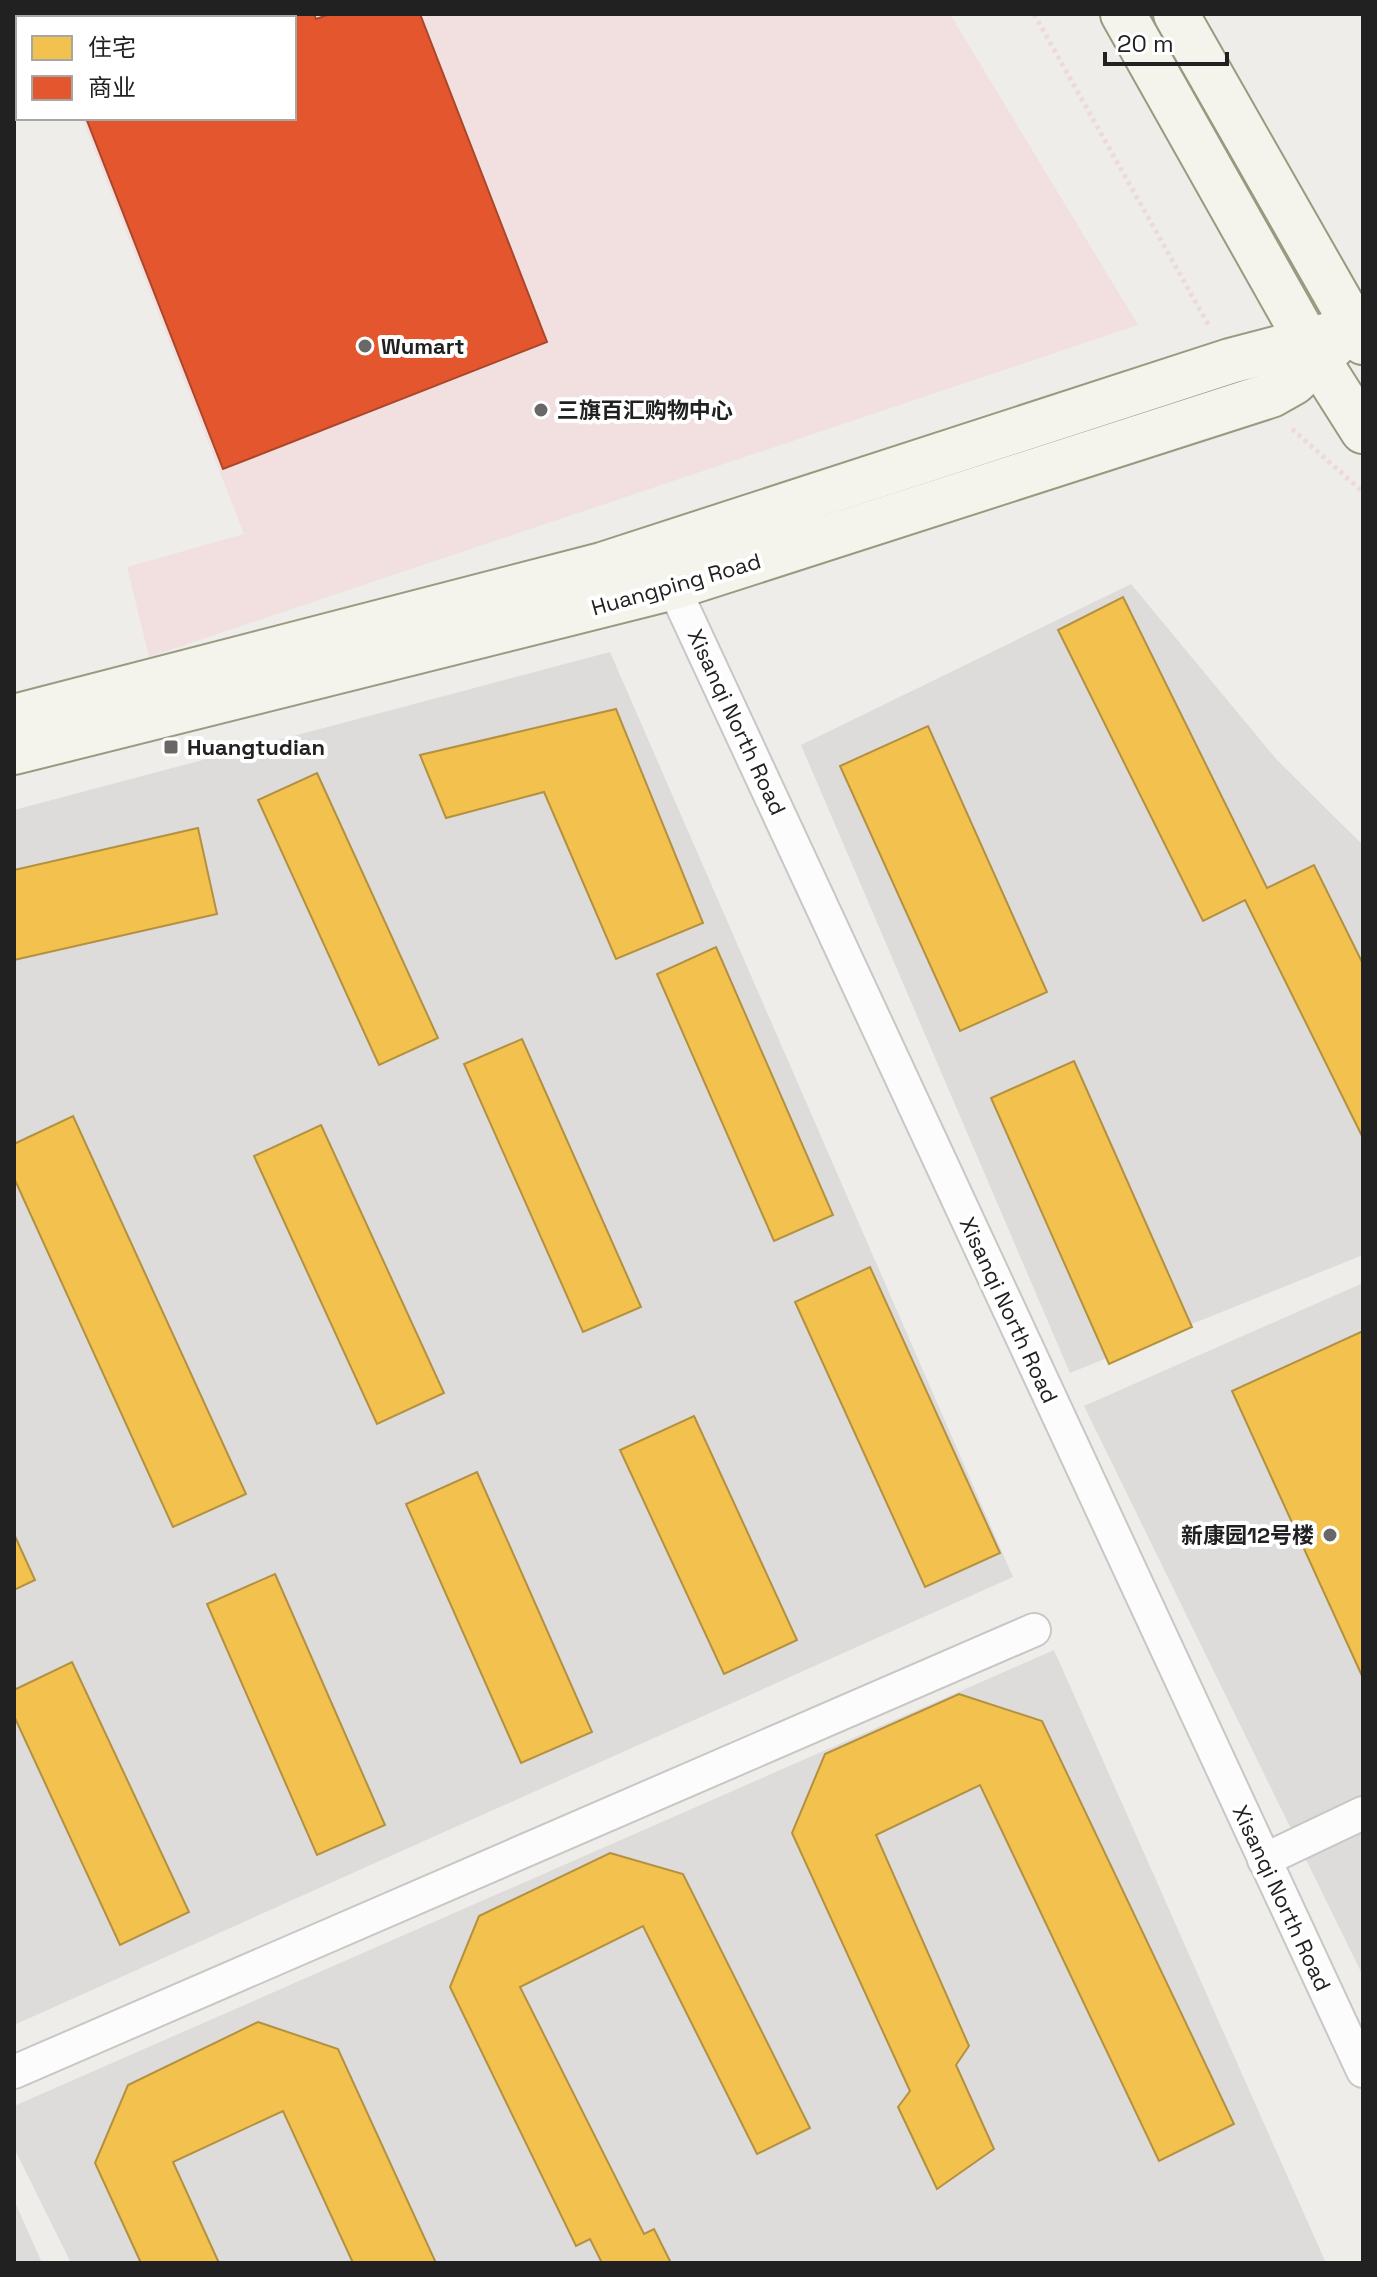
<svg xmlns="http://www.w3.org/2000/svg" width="1377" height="2277" font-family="'Space Grotesk','Noto Sans SC',sans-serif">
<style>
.residential{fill:#dedcdb}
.commercial{fill:#f1e0df}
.homes{fill:#f2c14e;stroke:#b39140;stroke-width:2}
.shops{fill:#e4572e;stroke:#aa472a;stroke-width:2}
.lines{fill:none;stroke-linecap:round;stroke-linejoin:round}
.minor-casing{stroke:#c8c7c5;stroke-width:36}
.secondary-casing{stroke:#999a7f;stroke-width:48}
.path{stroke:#ecdbd9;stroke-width:5;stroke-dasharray:4 4;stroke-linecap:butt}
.minor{stroke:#fdfcfc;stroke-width:32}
.secondary{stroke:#f4f4ec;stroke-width:44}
.poi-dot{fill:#696867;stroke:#fff;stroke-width:3}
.labels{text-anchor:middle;stroke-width:8;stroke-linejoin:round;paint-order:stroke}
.poi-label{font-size:22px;font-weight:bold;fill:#212121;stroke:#fff;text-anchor:start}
.street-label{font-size:22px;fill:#212121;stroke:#fff}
</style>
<rect width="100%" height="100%" fill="#efede9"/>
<g class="residential">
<path d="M1131,584L1277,760L1363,845V1255L1070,1373L801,745Z"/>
<path d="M610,652L1013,1577L14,2025V810Z"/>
<path d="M1363,1283V1976L1084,1406Z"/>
<path d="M1054,1650L1325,2261L1321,2263H71L14,2148V2106Z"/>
<path d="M14,2200L42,2263H14Z"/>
</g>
<path class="commercial" d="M41,14H950L1138,325L149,657L127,567L244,534L82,118H294V18H43Z"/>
<g class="homes">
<path d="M1123,597L1267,888L1314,865L1363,964V1138L1245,900L1203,921L1058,630Z"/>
<path d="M616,709L703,923L616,959L544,792L446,818L420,755Z"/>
<path d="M928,726L1047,992L960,1031L840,766Z"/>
<path d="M317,773L438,1038L379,1065L258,800Z"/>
<path d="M198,828L217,914L14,960V870Z"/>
<path d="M716,947L833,1215L774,1241L657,974Z"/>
<path d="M522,1039L641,1307L583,1332L464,1064Z"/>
<path d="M1074,1061L1192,1327L1109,1364L991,1098Z"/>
<path d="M73,1116L246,1494L173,1527L14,1178V1144Z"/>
<path d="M321,1125L444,1393L377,1424L254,1156Z"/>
<path d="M870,1267L1000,1553L925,1587L795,1302Z"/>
<path d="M1363,1331V1678L1232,1391Z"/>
<path d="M694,1416L797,1640L724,1674L620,1450Z"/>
<path d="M477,1472L592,1732L521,1763L406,1504Z"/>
<path d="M14,1534L35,1580L14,1590Z"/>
<path d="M275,1574L385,1825L317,1855L207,1604Z"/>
<path d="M72,1662L189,1912L120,1945L14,1716V1690Z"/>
<path d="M959,1694L1042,1721L1234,2124L1159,2161L980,1785L876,1835L969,2046L956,2065L994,2149L937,2189L898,2107L910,2091L792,1833L825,1754Z"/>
<path d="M610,1853L683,1874L810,2128L757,2154L643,1926L520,1987L644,2234L654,2229L671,2263H602L590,2239L576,2246L450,1987L479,1916Z"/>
<path d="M258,2022L338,2049L436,2263H353L283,2111L173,2162L219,2263H141L95,2163L128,2085Z"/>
</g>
<path class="shops" d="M45,14H314L316,19L330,14H420L547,342L223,469L86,118H294V18H47Z"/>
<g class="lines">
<defs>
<g id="minor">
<path d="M665,569L1363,2071"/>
<path d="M1264,1860L1363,1813"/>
<path d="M14,2072L1034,1630"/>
</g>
<g id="secondary">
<path d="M1123,14L1318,360L1363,431"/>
<path d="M1176,14L1363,342"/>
<path d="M14,717L602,565L1230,361L1344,331"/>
<path d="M14,752L674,587L1271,395L1294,382L1353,327"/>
</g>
</defs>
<use href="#minor" class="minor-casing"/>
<use href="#secondary" class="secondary-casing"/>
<g class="path">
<path d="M1034,14L1209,326"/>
<path d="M1292,429L1363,492"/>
</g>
<use href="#minor" class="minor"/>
<use href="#secondary" class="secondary"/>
</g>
<g class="poi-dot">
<circle cx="365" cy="346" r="8"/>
<circle cx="541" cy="410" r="8"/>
<rect x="163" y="739" width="16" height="16" rx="4"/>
<circle cx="1330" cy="1535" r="8"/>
</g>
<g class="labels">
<g class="poi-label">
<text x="381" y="354">Wumart</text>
<text x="557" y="418">三旗百汇购物中心</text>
<text x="187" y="755">Huangtudian</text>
<text x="1314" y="1543" text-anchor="end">新康园12号楼</text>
</g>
<g class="street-label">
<text transform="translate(676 584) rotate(-16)" y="8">Huangping Road</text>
<text transform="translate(737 722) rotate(65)" y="8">Xisanqi North Road</text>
<text transform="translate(1009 1310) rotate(65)" y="8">Xisanqi North Road</text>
<text transform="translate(1282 1898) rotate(65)" y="8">Xisanqi North Road</text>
</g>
</g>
<rect width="1377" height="2277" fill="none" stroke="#212121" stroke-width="32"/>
<rect x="16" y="16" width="280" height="104" fill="#ffffff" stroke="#a6a6a6" stroke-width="2"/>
<rect x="32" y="36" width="40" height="24" fill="#f2c14e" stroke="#a6a6a6" stroke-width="2"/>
<text x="88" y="56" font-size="24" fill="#212121">住宅</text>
<rect x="32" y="76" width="40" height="24" fill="#e4572e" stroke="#a6a6a6" stroke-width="2"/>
<text x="88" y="96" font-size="24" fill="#212121">商业</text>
<path d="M1105 52v12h122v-12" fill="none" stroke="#212121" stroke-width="4"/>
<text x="1117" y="52" font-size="24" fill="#212121" stroke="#ffffff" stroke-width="6" paint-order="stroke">20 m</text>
</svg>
